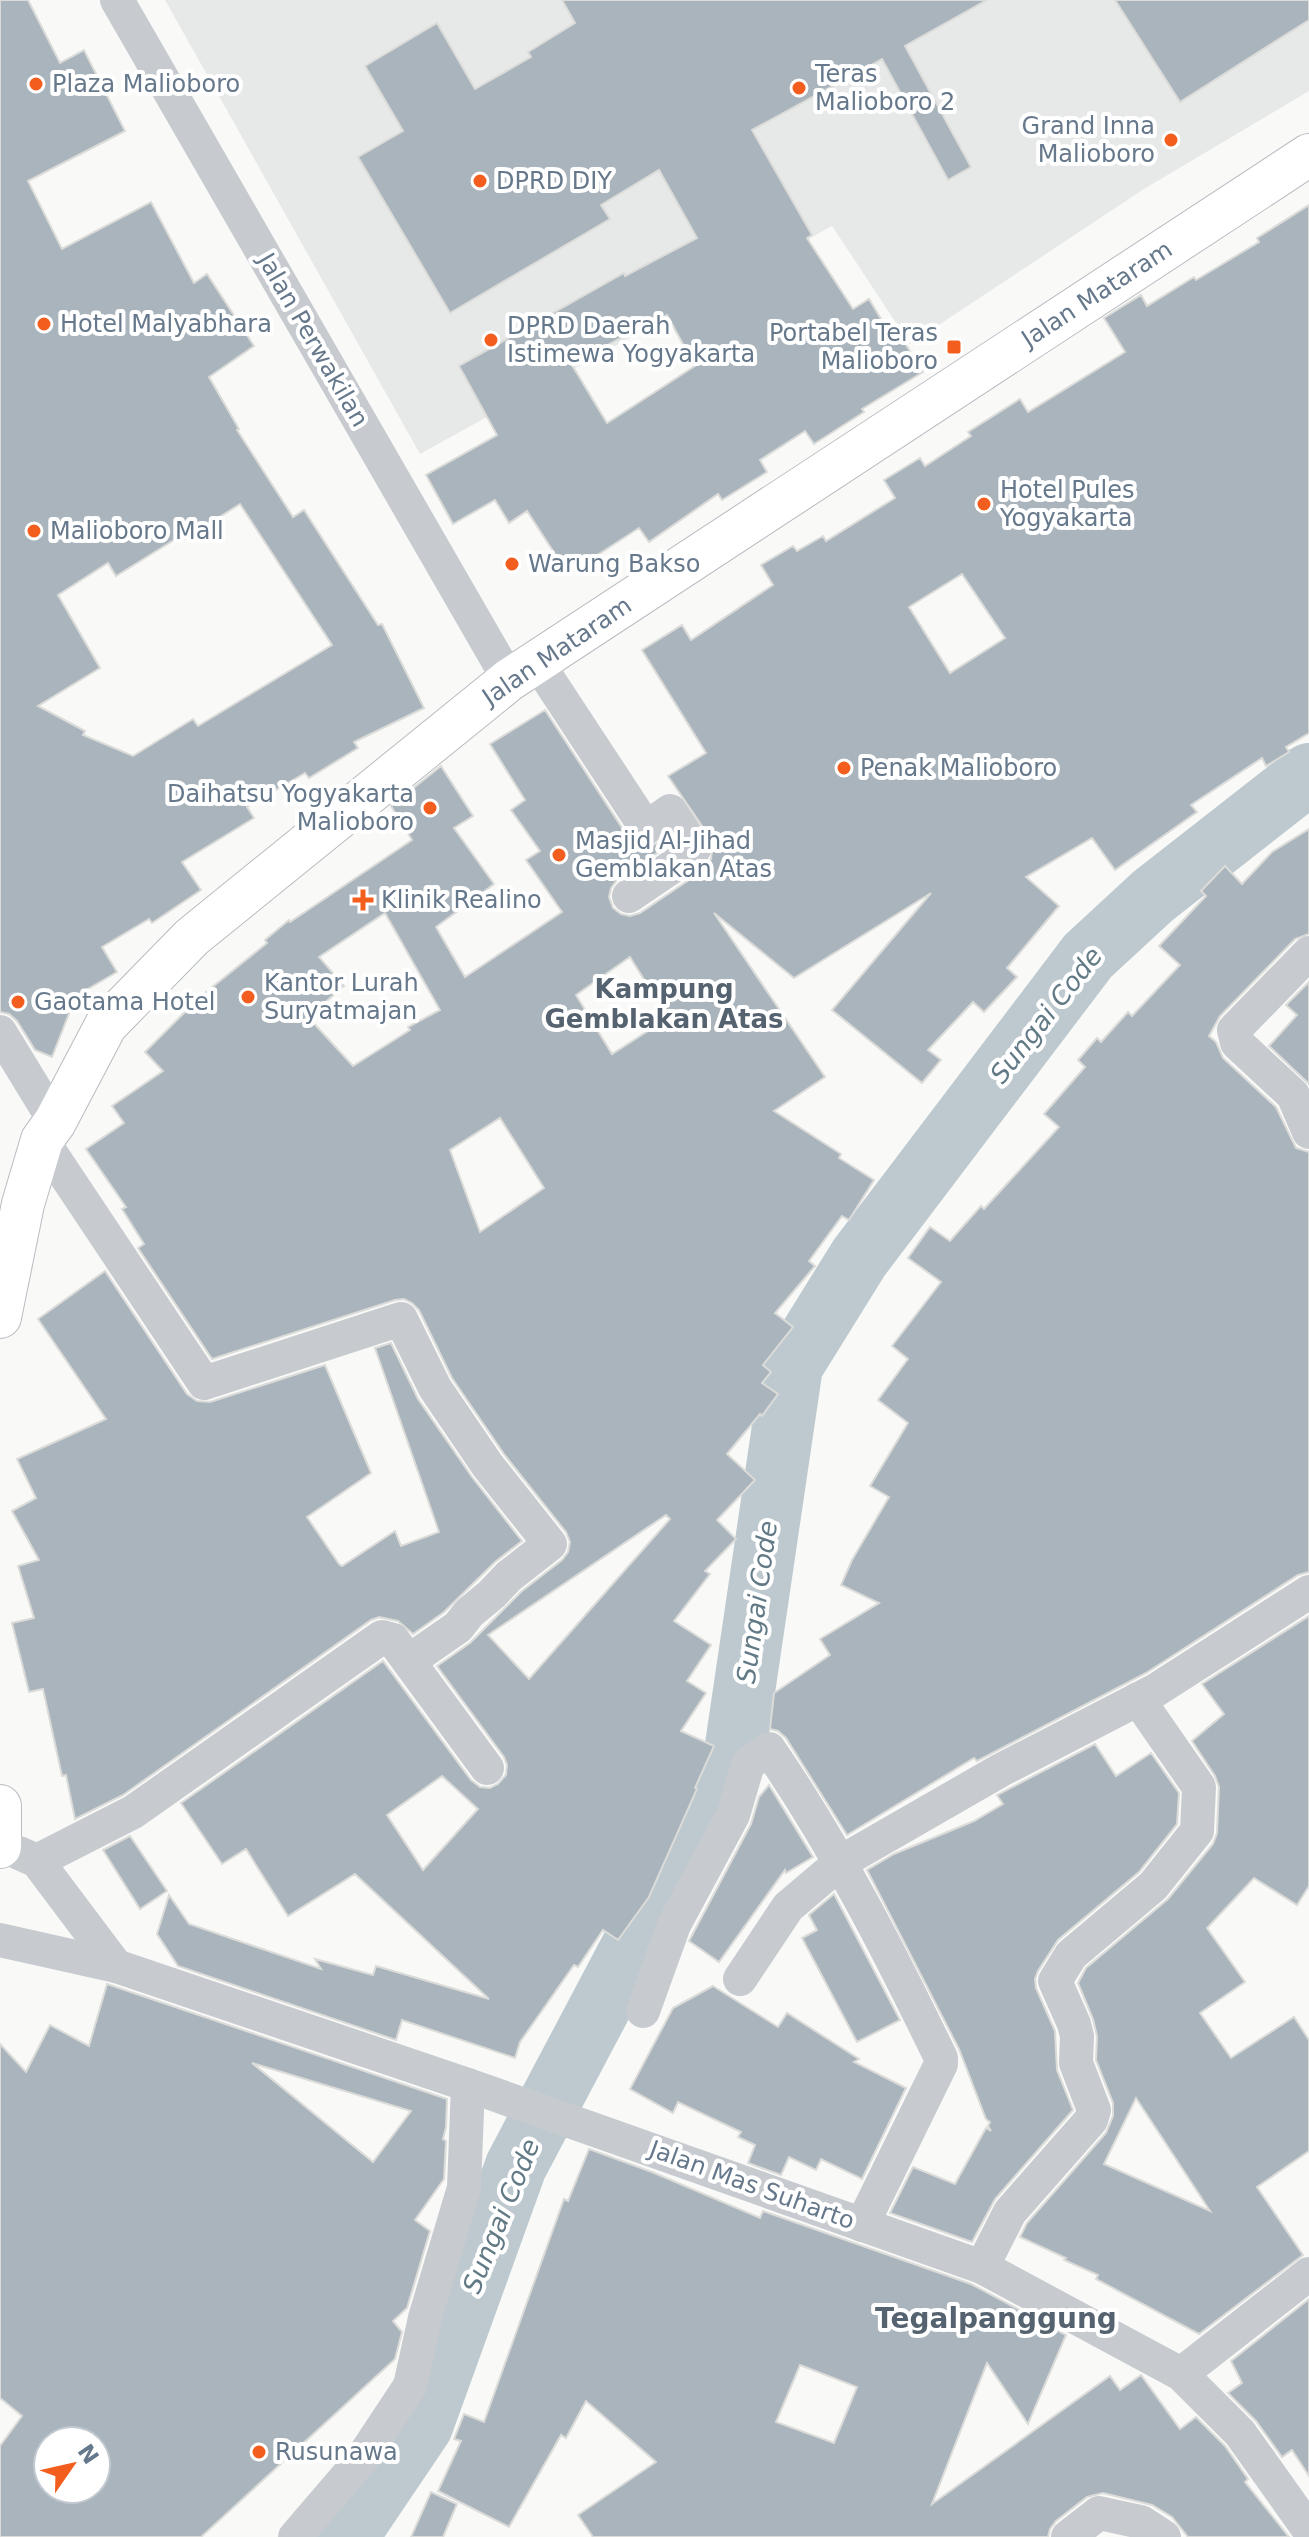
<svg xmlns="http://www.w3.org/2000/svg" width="1309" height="2537" font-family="'DejaVu Sans',sans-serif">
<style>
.built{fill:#e7e9e8}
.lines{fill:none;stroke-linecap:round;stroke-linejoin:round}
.river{stroke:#bdc9cf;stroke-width:62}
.building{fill:#aab4bc;stroke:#dbdcd9;stroke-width:2;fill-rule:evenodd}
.major-casing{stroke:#b7bcc1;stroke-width:44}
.minor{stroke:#c7cbcf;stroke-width:34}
.major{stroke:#fff;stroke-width:42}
.poi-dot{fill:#f35d1e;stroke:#fff;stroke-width:3}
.labels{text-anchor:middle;stroke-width:8;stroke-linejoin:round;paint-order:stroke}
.poi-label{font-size:24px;fill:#66788b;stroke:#fff;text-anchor:start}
.street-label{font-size:24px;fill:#66788b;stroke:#fff}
.neighbourhood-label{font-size:26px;font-weight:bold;fill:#55626f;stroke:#fff}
.water-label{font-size:26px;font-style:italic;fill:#627a86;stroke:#fff}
.quarter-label{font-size:28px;font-weight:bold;fill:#55626f;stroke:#fff}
</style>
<rect width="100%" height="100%" fill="#f9faf7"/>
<path class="built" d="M165,0H1309V91L1144,189L910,344L832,226L420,454Z"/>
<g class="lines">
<path class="river" d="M347,2537L422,2426L516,2166L735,1752L792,1366L859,1258L1088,956L1153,896L1309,774"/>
</g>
<g class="building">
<path d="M0,0H28L60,63L84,50L125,131L28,181L62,249L151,202L194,283L207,274L254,346L209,377L239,429L237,430L293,517L304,510L378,625L382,624L424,708L354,742L358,748L309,778L305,773L247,807L254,818L182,862L201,890L152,923L149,919L102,947L117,972L76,996L52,1057L35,1050L17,1021L9,1014L0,1012ZM240,504L332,645L198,726L193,719L133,756L83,735L85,731L38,706L100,668L58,595L108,563L116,576L182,535L185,539Z"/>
<path d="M562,0H987L905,46L971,167L948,180L882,59L752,130L812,235L807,238L853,309L869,299L893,339L900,335L923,372L862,409L864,412L814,444L805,431L760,460L767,472L722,500L718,494L649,542L639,528L568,574L527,511L509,523L495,500L453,524L426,475L497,435L459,366L624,273L625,276L697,238L659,170L601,205L610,219L450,313L358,157L403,131L365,66L437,23L475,89L531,57L528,52L575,23ZM667,315L695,366L607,423L572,365L660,316L661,319Z"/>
<path d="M1115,0H1309V20L1180,102Z"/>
<path d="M1309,205V733L1286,747L1289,752L1266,766L1262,758L1191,805L1197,812L1115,870L1092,838L1026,877L1059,906L1007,968L1017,977L984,1012L973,1002L928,1050L941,1060L922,1083L832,1010L931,893L794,978L714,913L825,1077L774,1111L841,1154L839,1158L874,1180L849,1220L842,1216L809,1261L815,1266L775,1313L793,1327L763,1365L771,1372L762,1383L778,1394L762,1416L760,1414L727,1454L755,1480L717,1520L736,1539L705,1571L710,1574L674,1621L711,1645L687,1681L706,1693L681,1731L714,1746L695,1788L697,1789L649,1897L618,1940L603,1930L578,1967L574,1965L520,2042L515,2058L402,2020L396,2040L178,1966L157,1934L169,1895L189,1924L321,1969L315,1959L373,1975L376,1966L489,1999L355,1874L288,1916L246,1849L222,1864L181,1803L383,1661L471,1780L480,1787L490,1788L498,1784L506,1775L507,1765L504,1757L437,1666L470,1643L522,1591L562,1560L568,1552L570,1542L566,1532L504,1454L452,1378L419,1310L412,1303L404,1299L395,1300L212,1359L138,1248L144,1244L122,1209L126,1207L86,1149L124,1123L112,1106L163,1071L145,1052L200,997L267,943L265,940L289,920L290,922L412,840L391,806L441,766L473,816L454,828L494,884L436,927L465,977L562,912L526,860L540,851L511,810L525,800L490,744L545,710L630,840L638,846L647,848L665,839L669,845L617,880L611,888L609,897L613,908L621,914L630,916L640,913L702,871L711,859L713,842L668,776L706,753L642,650L682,625L691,640L773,585L761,565L793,546L797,551L823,536L826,541L895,498L884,480L920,458L925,466L971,436L968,432L1020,399L1028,412L1125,352L1104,318L1141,295L1147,306L1194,277L1196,280L1259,242L1257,238ZM962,574L1005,638L950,673L909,607ZM385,913L440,1010L408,1027L410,1030L353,1066L308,1017L344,986L319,957ZM630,957L668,1018L612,1054L576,995ZM500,1118L544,1188L480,1232L450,1150ZM666,1515L670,1519L529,1679L488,1635ZM442,1776L478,1809L423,1870L387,1815Z"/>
<path d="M1309,829V934L1295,939L1220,1016L1209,1036L1216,1042L1223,1058L1276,1107L1296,1148L1309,1152V1572L1298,1575L1146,1673L977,1761L974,1758L847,1835L786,1738L778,1731L770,1729L774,1693L830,1655L820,1639L879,1603L841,1585L852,1560L889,1497L870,1486L908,1423L878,1400L908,1359L892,1346L941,1282L908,1258L930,1227L950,1241L981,1206L984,1209L1059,1127L1044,1114L1085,1067L1078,1060L1097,1038L1101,1042L1128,1012L1132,1016L1180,965L1159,946L1206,896L1201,891L1225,866L1242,884L1272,852Z"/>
<path d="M1309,982V1084L1269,1046L1297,1015L1286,1005Z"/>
<path d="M105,1271L187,1394L197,1401L210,1402L325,1365L371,1473L307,1517L339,1564L342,1566L395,1531L401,1546L439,1532L375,1348L391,1343L418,1399L472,1477L522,1541L495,1562L444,1612L413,1634L398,1621L379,1617L371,1620L123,1795L75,1819L66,1775L62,1776L43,1689L29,1692L12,1623L34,1618L18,1566L39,1560L12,1511L36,1498L17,1459L106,1419L38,1319Z"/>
<path d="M1309,1616V1886L1297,1905L1254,1878L1207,1928L1245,1982L1200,2013L1231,2058L1294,2017L1309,2040V2151L1257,2187L1303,2255L1199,2334L1096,2279L1098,2275L1064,2260L1066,2258L1020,2237L1027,2223L1106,2133L1113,2116V2103L1096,2060L1097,2036L1093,2019L1078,1983L1086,1968L1168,1899L1213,1844L1217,1833L1219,1787L1215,1776L1192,1741L1224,1714L1202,1684ZM1136,2098L1210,2211L1104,2164Z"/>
<path d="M1095,1744L1116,1776L1151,1753L1179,1793L1177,1824L1139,1872L1058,1940L1038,1971L1035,1979L1036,1988L1055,2031L1057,2070L1073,2110L995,2199L972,2242L890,2213L913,2167L955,2184L986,2128L991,2131L988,2126L990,2122L986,2119L959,2049L867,1870L894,1854L974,1821L1003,1804L997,1795Z"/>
<path d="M769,1785L813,1857L786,1873L785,1870L719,1962L689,1941L751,1824L759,1797Z"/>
<path d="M130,1836L167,1891L140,1909L103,1850Z"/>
<path d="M834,1894L900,2020L857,2042L802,1938L817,1930L809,1915Z"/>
<path d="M107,1984L447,2099L446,2127L443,2139L446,2141L444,2179L415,2220L430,2231L407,2308L393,2321L402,2332L395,2359L201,2537H0V2446L22,2416L0,2398V2044L26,2072L50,2025L89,2046ZM252,2063L411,2111L373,2162ZM48,2441H96V2489H48Z"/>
<path d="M713,1986L778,2027L787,2013L859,2059L854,2062L906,2088L862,2179L821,2159L816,2170L789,2157L781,2175L748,2163L755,2145L738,2137L741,2132L678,2102L673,2113L630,2089L673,2008Z"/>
<path d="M589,2149L652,2172L760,2218L763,2211L971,2284L1066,2335L1028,2424L987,2363L932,2504L1110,2376L1120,2390L1141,2375L1180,2429L1196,2417L1225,2446L1248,2479L1245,2482L1289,2537H1188L1172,2517L1152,2505L1103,2493L1087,2497L1056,2521L1050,2529L1048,2537H593L578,2515L656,2462L586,2401L566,2438L561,2435L509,2527L438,2491L461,2441L454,2439L464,2414L484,2422L564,2199L568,2201ZM800,2365L857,2387L834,2443L776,2422Z"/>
<path d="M1309,2299V2476L1292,2450L1282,2457L1256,2421L1228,2393L1242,2383L1231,2361Z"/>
<path d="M431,2492L457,2504L443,2537H411Z"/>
</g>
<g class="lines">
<defs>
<g id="major">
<path d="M0,1317L23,1204L42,1140L55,1122L106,1025L192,937L509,680L1309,155"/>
<path d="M0,1806V1847"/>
</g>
</defs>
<use href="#major" class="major-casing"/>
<g class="minor">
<path d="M117,0L509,680"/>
<path d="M537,662L646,828L670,811L692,844L694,849L691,854L629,896"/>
<path d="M1309,953L1234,1030L1237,1043L1293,1095L1309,1132"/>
<path d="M0,1032L55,1122"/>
<path d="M42,1140L204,1383L401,1319L435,1388L488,1466L550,1544L509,1576L492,1594L469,1613L458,1627L409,1661"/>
<path d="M19,1853L37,1861L116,1966"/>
<path d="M37,1861L133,1812L382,1637L393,1640L487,1768"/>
<path d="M0,1940L116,1966L468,2085L982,2267L1181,2374L1240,2433L1309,2530"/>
<path d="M740,1979L788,1907L841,1862L1001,1770L1156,1690L1309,1592"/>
<path d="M643,2011L674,1925L733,1815L748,1764L769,1749C836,1847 889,1951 941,2058V2064L862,2225"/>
<path d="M982,2267L1010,2212L1091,2120L1094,2110L1076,2063L1077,2036L1074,2024L1055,1981L1071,1955L1153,1886L1197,1831L1199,1787L1138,1699"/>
<path d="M1181,2374L1309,2274"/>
<path d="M295,2537L361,2460L410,2386L425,2318L464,2188L468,2085"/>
<path d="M1068,2537L1099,2513L1141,2522L1164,2537"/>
</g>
<use href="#major" class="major"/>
</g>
<g class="poi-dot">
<circle cx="36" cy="84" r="8"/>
<circle cx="799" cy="88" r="8"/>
<circle cx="1171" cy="140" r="8"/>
<circle cx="480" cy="181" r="8"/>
<circle cx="44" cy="324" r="8"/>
<circle cx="491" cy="340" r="8"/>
<rect x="946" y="339" width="16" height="16" rx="4"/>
<circle cx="984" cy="504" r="8"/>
<circle cx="34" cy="531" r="8"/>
<circle cx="512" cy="564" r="8"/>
<circle cx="844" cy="768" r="8"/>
<circle cx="430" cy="808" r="8"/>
<circle cx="559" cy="855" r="8"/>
<path d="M359 888h8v8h8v8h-8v8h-8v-8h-8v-8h8z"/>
<circle cx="248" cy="997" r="8"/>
<circle cx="18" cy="1002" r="8"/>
<circle cx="259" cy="2452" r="8"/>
</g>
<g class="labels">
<g class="poi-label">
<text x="815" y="82">Teras<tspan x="815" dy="28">Malioboro 2</tspan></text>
<text x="52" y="92">Plaza Malioboro</text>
<text x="1155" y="134" text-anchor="end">Grand Inna<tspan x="1155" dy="28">Malioboro</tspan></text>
<text x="496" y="189">DPRD DIY</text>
<text x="60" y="332">Hotel Malyabhara</text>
<text x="507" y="334">DPRD Daerah<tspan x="507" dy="28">Istimewa Yogyakarta</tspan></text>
<text x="938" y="341" text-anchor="end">Portabel Teras<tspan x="938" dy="28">Malioboro</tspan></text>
<text x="1000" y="498">Hotel Pules<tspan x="1000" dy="28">Yogyakarta</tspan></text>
<text x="50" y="539">Malioboro Mall</text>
<text x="528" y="572">Warung Bakso</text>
<text x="860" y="776">Penak Malioboro</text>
<text x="414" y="802" text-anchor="end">Daihatsu Yogyakarta<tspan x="414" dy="28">Malioboro</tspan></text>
<text x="575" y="849">Masjid Al-Jihad<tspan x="575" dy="28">Gemblakan Atas</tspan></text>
<text x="381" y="908">Klinik Realino</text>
<text x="264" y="991">Kantor Lurah<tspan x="264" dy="28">Suryatmajan</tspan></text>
<text x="34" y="1010">Gaotama Hotel</text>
<text x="275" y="2460">Rusunawa</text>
</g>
<g class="street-label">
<text transform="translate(1097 294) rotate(-33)" y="8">Jalan Mataram</text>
<text transform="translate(313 340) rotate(60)" y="8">Jalan Perwakilan</text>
<text transform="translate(557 651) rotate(-34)" y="8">Jalan Mataram</text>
<text transform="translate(752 2185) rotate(20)" y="8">Jalan Mas Suharto</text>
</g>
<g class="neighbourhood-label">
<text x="664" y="998">Kampung<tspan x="664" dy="30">Gemblakan Atas</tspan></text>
</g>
<g class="water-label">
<text transform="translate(1046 1015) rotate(-52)" y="9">Sungai Code</text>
<text transform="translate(757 1602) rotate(-82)" y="9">Sungai Code</text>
<text transform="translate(501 2216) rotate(-68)" y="9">Sungai Code</text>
</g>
<g class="quarter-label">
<text x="996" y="2328">Tegalpanggung</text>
</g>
</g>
<g transform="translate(72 2465) rotate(56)"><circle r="38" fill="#ffffff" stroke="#c2c9d1" stroke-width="2"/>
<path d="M0-6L14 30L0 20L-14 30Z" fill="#f35d1e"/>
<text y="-12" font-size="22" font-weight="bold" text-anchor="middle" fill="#66788b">N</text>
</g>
</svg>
